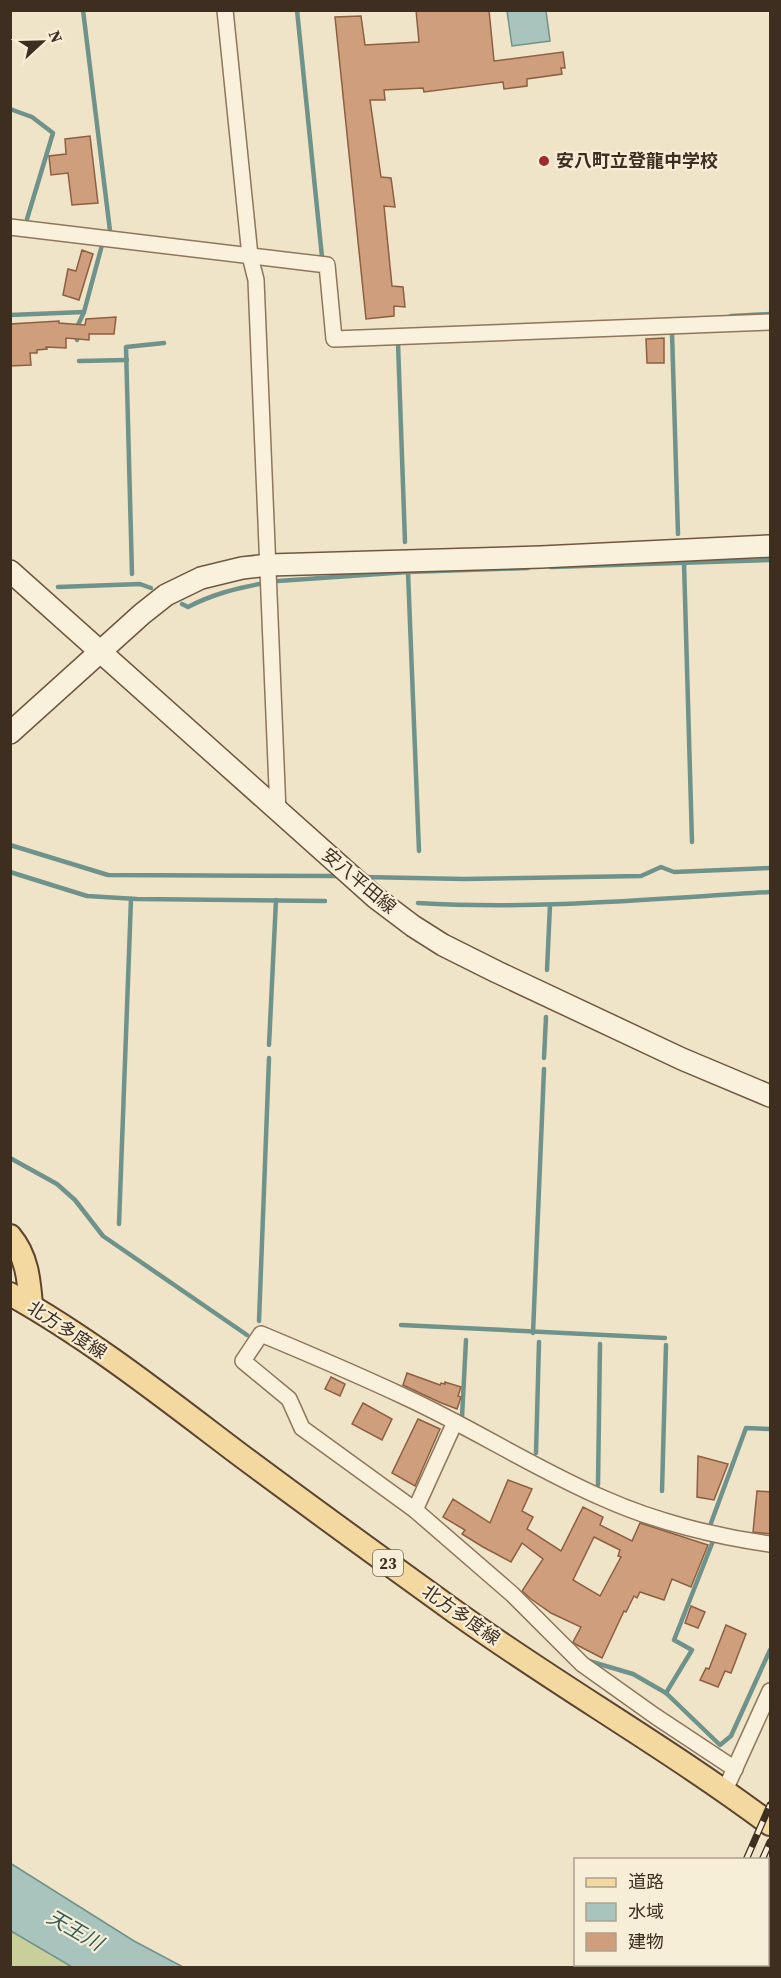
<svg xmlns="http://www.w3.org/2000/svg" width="781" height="1978" font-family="'Source Serif 4','Noto Sans JP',serif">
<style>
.green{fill:#c9cf9b}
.water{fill:#a9c4bc;stroke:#6f938a;stroke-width:1.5}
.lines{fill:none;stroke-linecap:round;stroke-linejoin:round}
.stream{stroke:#6f938a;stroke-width:4.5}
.building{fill:#cf9f7d;stroke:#8d5f41;stroke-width:1.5;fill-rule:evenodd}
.street-casing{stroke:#8d765c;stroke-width:18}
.secondary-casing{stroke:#6f573f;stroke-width:24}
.primary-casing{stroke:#5b4430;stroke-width:26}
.street{stroke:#faf1dc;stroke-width:15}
.secondary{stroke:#faf1dc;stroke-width:21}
.primary{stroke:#f3d9a0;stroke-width:22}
.rail-casing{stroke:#3d2e20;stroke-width:7}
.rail{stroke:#f7eed8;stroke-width:4.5;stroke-dasharray:14;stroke-linecap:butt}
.poi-dot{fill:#9e2a2b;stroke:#f7eed8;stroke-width:2}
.labels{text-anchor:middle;stroke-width:4.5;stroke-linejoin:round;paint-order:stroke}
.shield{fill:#f7eed8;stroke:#756857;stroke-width:1.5}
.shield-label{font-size:16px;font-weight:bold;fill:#3d2e20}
.poi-label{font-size:18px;font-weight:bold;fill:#3d2e20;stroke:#f7eed8;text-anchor:start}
.street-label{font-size:18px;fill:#3d2e20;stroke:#f7eed8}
.water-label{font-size:20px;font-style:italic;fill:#2f5d5a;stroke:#f7eed8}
</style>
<rect width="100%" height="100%" fill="#f0e4c8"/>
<path class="green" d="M11,1931L72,1967H11Z"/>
<g class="water">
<path d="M507,11H546L550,41L512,46Z"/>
<path d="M10,1863L134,1941L183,1967H72L11,1931Z"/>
</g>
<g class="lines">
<g class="stream">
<path d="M83,10L110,231"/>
<path d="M297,10L322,257"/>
<path d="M10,109L32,117L53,133L27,219"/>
<path d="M10,315L84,312"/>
<path d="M731,316L770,314"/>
<path d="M672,332L678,534"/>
<path d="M77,340L78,325L84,312L102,245"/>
<path d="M398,343L405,542"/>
<path d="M79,361L127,360"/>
<path d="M684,563L692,842"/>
<path d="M551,567L770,560"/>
<path d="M408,572L419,851"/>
<path d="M132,574L126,347L164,343"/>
<path d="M278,581L408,572L528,568"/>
<path d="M58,587L140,584L151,588"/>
<path d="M182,604L188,607C213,594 237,588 265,583"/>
<path d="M10,845L108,875L339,876"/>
<path d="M10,872L87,896L137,899L325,901"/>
<path d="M363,877L464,879L641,876L661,867L674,872L770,868"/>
<path d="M418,903C536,910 653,899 770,892"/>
<path d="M547,970L550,905"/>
<path d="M269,1045L276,900"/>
<path d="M544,1058L546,1017"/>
<path d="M10,1158L57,1184L75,1200L103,1236L247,1335"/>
<path d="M119,1224L131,899"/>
<path d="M259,1321L269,1058"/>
<path d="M401,1325L665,1338"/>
<path d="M533,1333L544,1069"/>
<path d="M462,1417L466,1340"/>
<path d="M536,1453L539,1342"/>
<path d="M598,1485L600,1344"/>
<path d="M662,1491L666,1345"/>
<path d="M711,1523L746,1428L770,1429"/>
<path d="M713,1541L674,1640L692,1650L666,1693L720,1745L731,1736L770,1650"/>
<path d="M589,1661L633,1674L666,1693"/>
</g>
</g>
<g class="building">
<path d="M416,10H489L494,61L563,52L565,68H561L562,74L527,79V86L504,89L503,82L424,92L423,88L384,90L385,100H370L381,177L391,178L395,207L384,206L392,286L403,287L405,307L394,306V316L366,319L335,17L361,16L365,45L419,42Z"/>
<path d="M90,136L98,203L72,205L68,173L51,175L49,156L66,154L65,139Z"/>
<path d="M82,250L93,254L79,300L63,295L68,269L76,271Z"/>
<path d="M116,317L114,334H89V340L66,338V348L46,347L47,349L37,350V353H30L31,365L10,366V324L59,321V323L85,325L86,319Z"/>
<path d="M664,338V363H647L646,339Z"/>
<path d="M407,1373L440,1385L441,1383L445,1384V1382L461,1387L458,1396L461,1397L457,1409L439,1402L403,1385Z"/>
<path d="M331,1377L345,1384L340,1396L325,1389Z"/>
<path d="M363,1403L392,1419L382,1440L352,1424Z"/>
<path d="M418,1419L440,1429L415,1486L392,1473Z"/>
<path d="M698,1456L728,1464L714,1500L697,1497Z"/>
<path d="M508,1480L532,1489L522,1511L533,1517L527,1529L561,1551L583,1507L603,1517L600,1525L632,1541L640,1523L708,1545L691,1587L672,1579L664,1600L640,1592L637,1598L634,1596L626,1612L624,1611L602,1658L577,1645L573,1642L581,1627L551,1613L531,1599L522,1591L543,1559L522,1543L511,1562L483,1547L462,1534L465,1530L443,1517L453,1499L490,1523ZM594,1537L620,1550L618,1556L621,1557L600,1596L573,1580Z"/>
<path d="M757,1491L771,1492V1534L753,1532Z"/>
<path d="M691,1606L705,1612L698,1628L685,1623Z"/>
<path d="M726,1625L746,1634L731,1673L725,1671L718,1687L700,1680L706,1668L709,1669Z"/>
</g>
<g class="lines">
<defs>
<g id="street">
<path d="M225,10L250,256L256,280L278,812"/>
<path d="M10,227L327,265L334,339L770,322"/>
<path d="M415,1510L455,1422"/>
<path d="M735,1769L655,1716L582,1664L512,1594L415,1510L302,1428L289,1399L243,1361L261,1334C309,1354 356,1374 403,1396C471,1427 535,1469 605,1499C654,1521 717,1537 770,1544"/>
<path d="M725,1790L770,1691"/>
</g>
<g id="secondary">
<path d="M10,571L376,898L413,926L443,945L497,972L682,1059L770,1096"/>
<path d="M10,733L142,614L166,595L201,578L242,568L269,565L541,557L770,546"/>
</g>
<g id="primary">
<path d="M10,1236C27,1256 29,1280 31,1305"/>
<path d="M10,1294C92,1340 165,1398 239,1454C310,1507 382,1559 454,1611C557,1685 668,1748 770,1824"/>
<path d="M768,1938L770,1932"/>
<path d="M754,1968L756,1964"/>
</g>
</defs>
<use href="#street" class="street-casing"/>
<use href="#secondary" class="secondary-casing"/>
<use href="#primary" class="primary-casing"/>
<use href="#street" class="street"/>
<use href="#secondary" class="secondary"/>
<use href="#primary" class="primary"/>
<defs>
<g id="rail">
<path d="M746,1860L770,1805"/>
<path d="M762,1860L770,1842"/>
<path d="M697,1968L698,1964"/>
<path d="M713,1968L715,1964"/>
</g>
</defs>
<use href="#rail" class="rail-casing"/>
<use href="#rail" class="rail"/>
</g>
<circle class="poi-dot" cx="544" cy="161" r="6"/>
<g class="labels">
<rect class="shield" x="373" y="1550" width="30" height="26" rx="4.5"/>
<g class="shield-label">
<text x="388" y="1569">23</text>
</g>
<g class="poi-label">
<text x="556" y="167">安八町立登龍中学校</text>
</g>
<g class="street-label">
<text transform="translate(359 881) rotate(40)" y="6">安八平田線</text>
<text transform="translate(67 1330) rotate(33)" y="6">北方多度線</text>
<text transform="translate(461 1615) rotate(35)" y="6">北方多度線</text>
</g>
<g class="water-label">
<text transform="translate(75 1930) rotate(30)" y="7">天王川</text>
</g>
</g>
<rect width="781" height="1978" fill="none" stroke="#3d2e20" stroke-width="24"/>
<rect x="574" y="1858" width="195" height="108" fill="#f7eed8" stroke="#ada18e" stroke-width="1.5"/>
<rect x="586" y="1878" width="30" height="9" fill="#f3d9a0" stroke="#ada18e" stroke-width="1.5"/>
<text x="628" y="1888" font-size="18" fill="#3d2e20">道路</text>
<rect x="586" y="1903" width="30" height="18" fill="#a9c4bc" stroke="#ada18e" stroke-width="1.5"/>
<text x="628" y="1918" font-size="18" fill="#3d2e20">水域</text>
<rect x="586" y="1933" width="30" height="18" fill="#cf9f7d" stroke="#ada18e" stroke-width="1.5"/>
<text x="628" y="1948" font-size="18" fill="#3d2e20">建物</text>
<g transform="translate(42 42) rotate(68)" stroke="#f7eed8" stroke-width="4.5" paint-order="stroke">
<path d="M0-4.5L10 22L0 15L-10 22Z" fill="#3d2e20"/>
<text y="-9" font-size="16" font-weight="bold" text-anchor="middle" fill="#3d2e20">N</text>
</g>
</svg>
